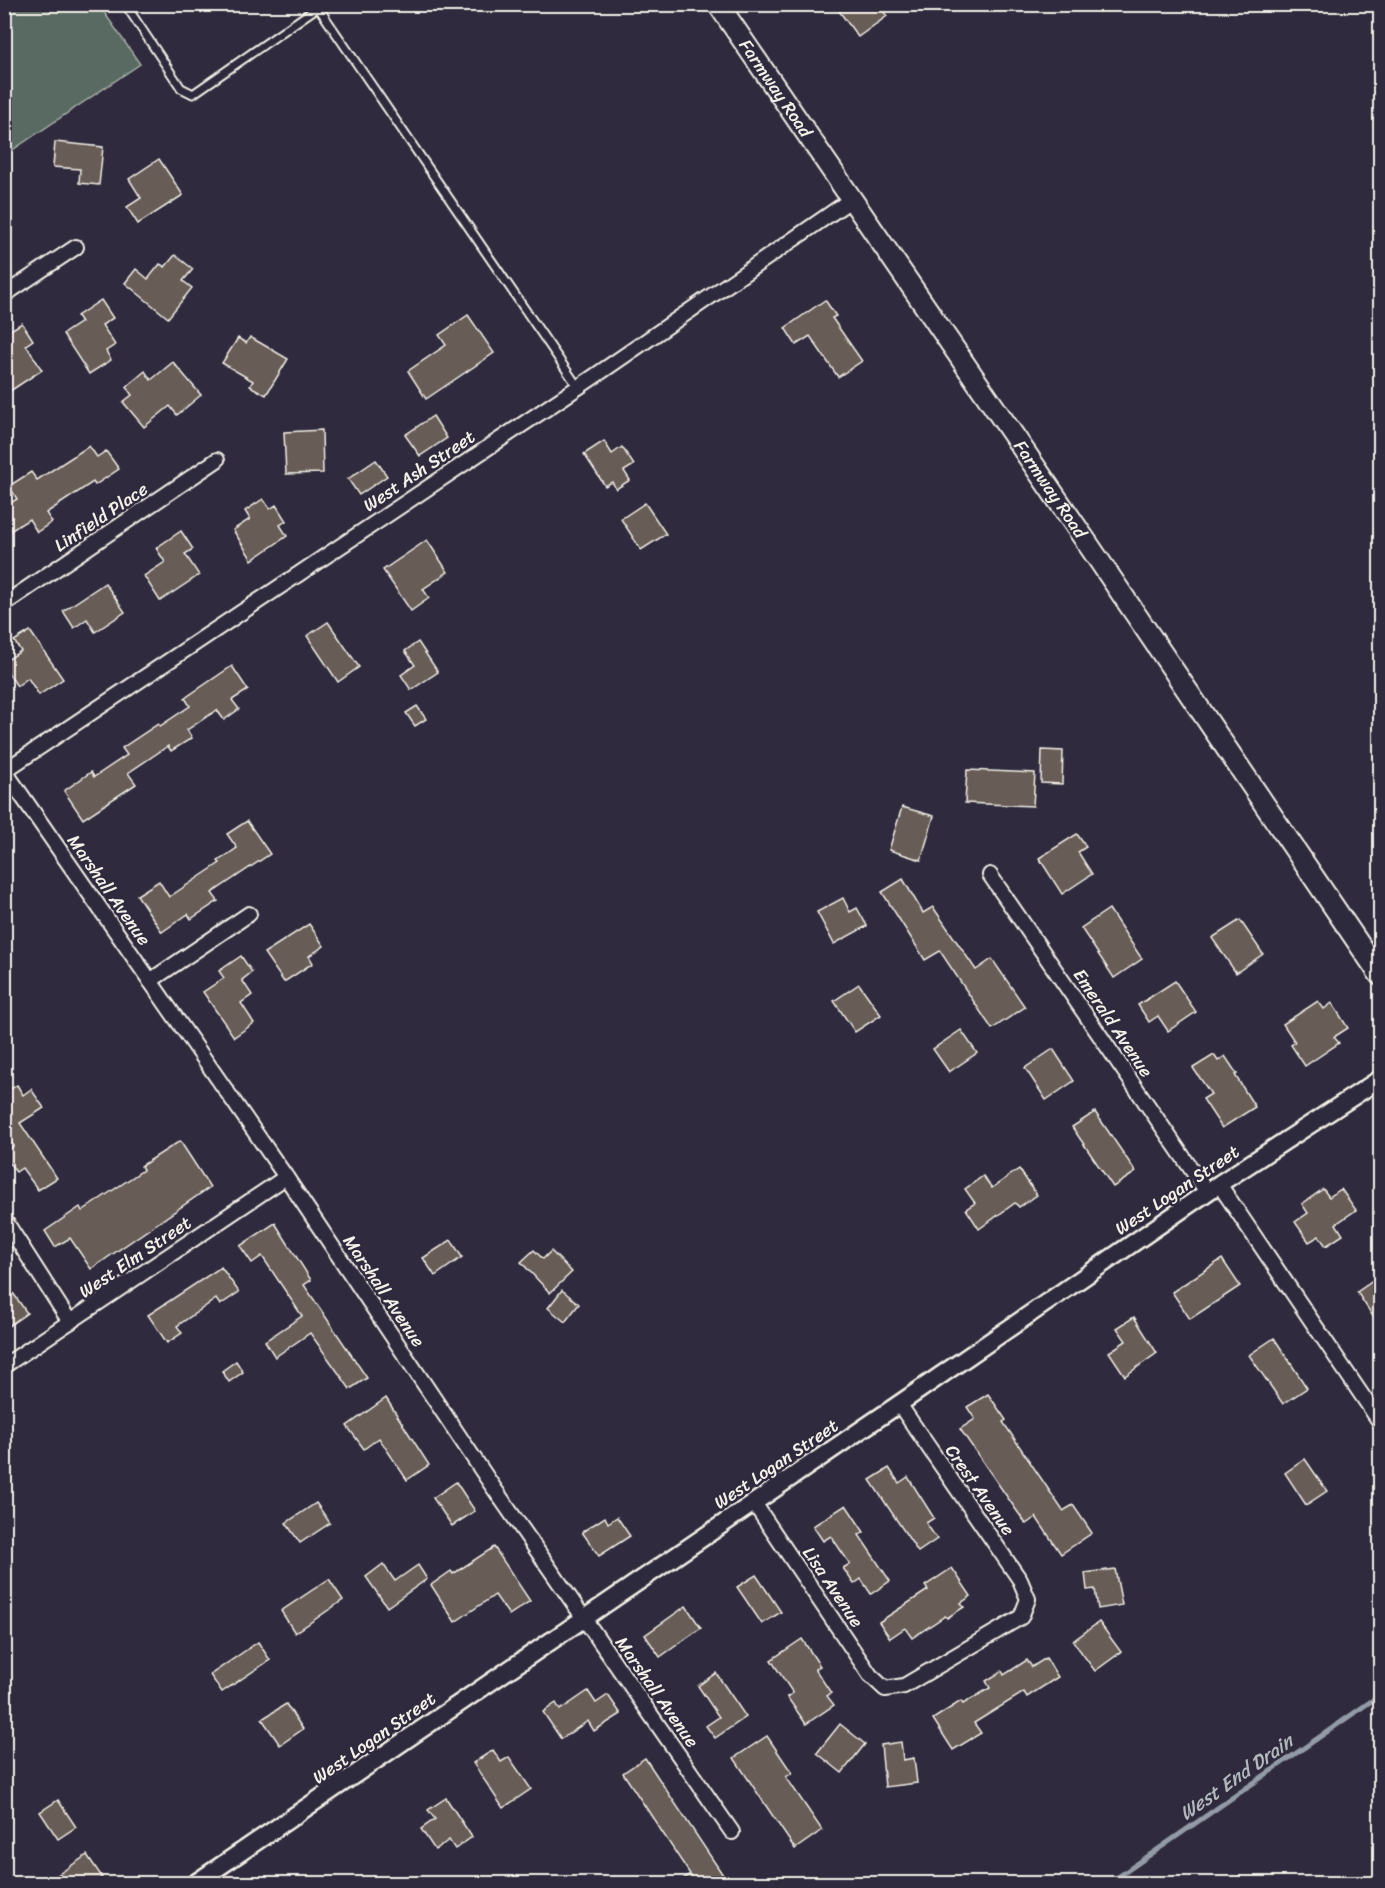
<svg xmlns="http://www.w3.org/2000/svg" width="1385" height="1888" font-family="Sriracha,sans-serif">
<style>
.green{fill:#596a62;stroke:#a6aea5;stroke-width:1.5}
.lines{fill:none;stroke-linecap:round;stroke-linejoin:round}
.stream{stroke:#939ba8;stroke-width:5}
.building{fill:#675c57;stroke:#f4f1e8;stroke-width:1.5}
.service-casing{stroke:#f4f1e8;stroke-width:11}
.minor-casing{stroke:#f4f1e8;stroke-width:18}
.tertiary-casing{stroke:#f4f1e8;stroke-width:21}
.secondary-casing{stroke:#f4f1e8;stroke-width:24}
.service{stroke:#2f2a3d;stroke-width:7}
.minor{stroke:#2f2a3d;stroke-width:14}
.tertiary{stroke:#2f2a3d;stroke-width:16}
.secondary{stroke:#2f2a3d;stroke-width:20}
.labels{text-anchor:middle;stroke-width:5;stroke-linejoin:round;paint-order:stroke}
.street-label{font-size:18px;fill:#f4f1e8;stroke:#2f2a3d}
.water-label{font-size:20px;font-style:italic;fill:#b3b8bd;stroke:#2f2a3d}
</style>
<rect width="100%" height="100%" fill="#2f2a3d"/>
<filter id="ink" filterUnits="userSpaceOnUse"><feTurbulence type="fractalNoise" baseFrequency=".0167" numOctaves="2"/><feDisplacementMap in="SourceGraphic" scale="12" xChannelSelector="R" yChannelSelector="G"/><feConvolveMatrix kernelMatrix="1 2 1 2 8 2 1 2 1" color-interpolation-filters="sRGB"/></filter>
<g filter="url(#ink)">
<path class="green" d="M5,4L99,5L140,64L5,155Z"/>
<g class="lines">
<path class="stream" d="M1108,1884L1380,1695"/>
</g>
<g class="building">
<path d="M834,4H878L887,16L858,37Z"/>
<path d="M55,142L103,147L99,185L79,183L80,169L53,167Z"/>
<path d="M159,159L183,195L138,224L127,207L141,198L129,179Z"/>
<path d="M175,255L193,269L183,281L192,288L168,318L125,283L136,269L148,279L160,264L165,267Z"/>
<path d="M101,300L113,318L102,325L115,345L106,351L111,360L89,374L63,334L81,322L77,316Z"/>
<path d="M825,300L836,316L832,318L862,361L838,377L810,336L796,345L785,328Z"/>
<path d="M468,315L494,353L426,399L408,371L446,345L439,335Z"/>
<path d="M22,323L33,340L26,345L42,370L4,395V360L10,356L4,347V334Z"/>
<path d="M250,337L288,359L266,395L250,386L253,381L222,363L238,338L246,343Z"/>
<path d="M173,362L201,395L177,415L170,406L144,427L123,402L132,395L126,387L145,371L151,380Z"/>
<path d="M433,416L447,438L420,456L405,435Z"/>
<path d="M322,430L323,473L286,474L284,432Z"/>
<path d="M604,441L612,454L622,447L634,465L624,471L630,480L616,489L612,482L605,486L584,454Z"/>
<path d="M89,446L97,457L106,451L119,469L95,485L93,482L46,513L52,522L37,532L29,519L4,535V507L17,499L9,486L31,472L37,480Z"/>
<path d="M376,460L387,476L359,495L348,479Z"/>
<path d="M263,499L270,509L276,505L286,521L280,525L287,536L252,560L233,530L250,519L245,511Z"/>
<path d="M645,503L666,534L641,550L621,519Z"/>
<path d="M181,531L193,549L185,554L199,575L160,601L144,576L165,562L156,548Z"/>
<path d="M427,540L448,572L423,589L429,598L411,611L383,570Z"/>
<path d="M105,583L125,612L95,632L87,619L74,628L63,611Z"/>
<path d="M328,622L359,667L338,682L307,636Z"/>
<path d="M30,631L63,679L39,695L28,678L17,686L4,667V662L21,651L14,641Z"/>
<path d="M418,642L438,672L411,690L401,675L415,665L405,651Z"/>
<path d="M232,666L248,690L232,700L239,709L224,720L217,710L187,730L192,738L171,751L168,746L128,773L136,784L83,819L64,791L91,772L94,777L127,755L122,748L158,724L160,726L190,706L185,698Z"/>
<path d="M417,706L426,719L415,726L406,713Z"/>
<path d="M1042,750L1063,751L1062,784L1041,783Z"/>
<path d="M967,770L1035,773L1033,806L965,803Z"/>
<path d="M902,807L934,816L921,860L889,850Z"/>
<path d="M247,821L270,854L212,893L218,901L191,919L188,914L162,932L137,895L159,881L169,897L220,863L218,861L237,848L227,834Z"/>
<path d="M1077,834L1086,847L1078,852L1092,874L1062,894L1039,858Z"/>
<path d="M903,879L923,913L933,907L976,970L992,959L1025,1007L992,1029L940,951L925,960L882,892Z"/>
<path d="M843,898L850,912L857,908L867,926L834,944L817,912Z"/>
<path d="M1109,909L1142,959L1114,978L1081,928Z"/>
<path d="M1240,920L1263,954L1236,973L1212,938Z"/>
<path d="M309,924L324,946L309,956L313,963L284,982L264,953Z"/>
<path d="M241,956L252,972L242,980L252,995L241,1003L254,1023L234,1037L203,992L224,978L219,971Z"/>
<path d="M1175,981L1196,1012L1168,1031L1158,1016L1149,1022L1138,1005Z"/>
<path d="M859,984L881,1015L855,1032L834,1001Z"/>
<path d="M1318,1001L1324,1009L1332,1003L1348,1028L1334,1037L1339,1043L1305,1066L1291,1045L1295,1042L1283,1024Z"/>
<path d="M961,1030L977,1053L949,1072L933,1049Z"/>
<path d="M1053,1049L1074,1081L1046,1100L1025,1068Z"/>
<path d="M1214,1055L1218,1061L1225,1056L1237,1074L1235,1075L1255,1107L1222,1128L1203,1099L1211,1094L1193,1068Z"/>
<path d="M17,1085L23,1095L31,1089L44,1108L20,1123L57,1178L38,1190L22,1168L16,1172L4,1156V1152L14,1146L4,1132V1093Z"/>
<path d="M1095,1112L1136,1172L1113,1187L1072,1127Z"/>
<path d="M180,1141L210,1187L91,1269L70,1238L55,1247L45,1231L80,1207L82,1211L143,1170L141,1166Z"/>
<path d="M1019,1169L1037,1195L1019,1207L1015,1203L979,1229L966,1209L975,1203L965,1189L983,1176L992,1188Z"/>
<path d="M1323,1189L1329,1197L1341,1189L1356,1210L1336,1224L1343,1235L1326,1246L1319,1236L1309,1242L1295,1222L1308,1213L1302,1204Z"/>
<path d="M275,1223L311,1280L304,1285L367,1378L350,1389L310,1333L275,1357L265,1341L302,1316L262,1256L252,1263L240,1246Z"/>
<path d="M451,1240L462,1257L435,1276L423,1258Z"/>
<path d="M534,1250L543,1259L551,1251L572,1272L550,1293L521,1262Z"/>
<path d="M1222,1259L1240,1286L1190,1319L1172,1292Z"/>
<path d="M221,1267L239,1292L220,1305L216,1299L177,1326L182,1333L167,1343L148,1315Z"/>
<path d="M1380,1276V1327L1357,1292Z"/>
<path d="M4,1280L27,1313L4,1329Z"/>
<path d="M562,1290L579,1304L565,1322L548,1308Z"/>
<path d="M1134,1317L1157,1353L1125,1376L1109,1352L1126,1341L1117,1328Z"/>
<path d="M1274,1338L1307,1388L1283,1404L1249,1355Z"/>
<path d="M236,1361L243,1372L229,1382L222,1371Z"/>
<path d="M988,1394L1006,1420L1003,1422L1063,1511L1073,1505L1092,1533L1061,1554L1036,1517L1026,1524L960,1429L975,1419L967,1407Z"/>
<path d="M386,1398L429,1465L407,1480L379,1438L364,1449L347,1426Z"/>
<path d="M1305,1459L1327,1491L1306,1505L1285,1473Z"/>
<path d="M889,1468L899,1483L908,1477L934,1518L926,1523L937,1539L918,1552L870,1480Z"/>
<path d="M456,1482L475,1511L452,1526L433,1498Z"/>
<path d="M316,1503L330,1523L300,1543L286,1523Z"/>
<path d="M846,1505L864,1532L859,1535L890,1581L871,1594L861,1579L854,1584L843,1568L850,1564L831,1536L823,1541L813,1526Z"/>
<path d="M605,1517L608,1523L617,1517L630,1536L599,1556L582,1532Z"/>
<path d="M494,1547L530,1601L509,1615L495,1595L455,1622L431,1585L451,1571L453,1574Z"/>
<path d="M383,1564L395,1581L418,1565L427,1579L387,1607L366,1577Z"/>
<path d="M952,1568L971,1596L961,1603L964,1607L947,1618L945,1616L912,1638L905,1628L890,1638L879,1622L928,1590L925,1586Z"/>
<path d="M1115,1569L1122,1605L1098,1609L1095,1589L1087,1590L1085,1573Z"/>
<path d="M756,1575L781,1612L762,1624L737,1587Z"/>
<path d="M329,1579L343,1600L295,1633L281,1611Z"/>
<path d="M686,1606L701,1628L660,1657L645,1635Z"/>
<path d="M1099,1622L1121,1652L1095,1671L1073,1641Z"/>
<path d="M802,1639L820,1666L815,1669L831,1693L827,1696L834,1705L806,1724L787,1697L793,1693L771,1660Z"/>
<path d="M258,1642L270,1660L222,1692L210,1675Z"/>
<path d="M1046,1658L1058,1677L1027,1697L1024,1692L974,1723L981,1733L953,1750L933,1719L961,1701L963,1704L990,1688L986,1681L1002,1671L1004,1675L1027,1660L1032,1667Z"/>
<path d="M716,1673L746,1717L715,1738L706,1726L719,1717L698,1686Z"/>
<path d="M588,1691L596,1703L608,1695L621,1714L594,1731L588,1721L561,1739L543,1712L556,1703L560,1710Z"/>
<path d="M286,1704L303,1729L280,1745L262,1719Z"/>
<path d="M840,1724L865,1744L842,1773L817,1753Z"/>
<path d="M767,1736L792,1773L786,1777L822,1830L795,1849L734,1758Z"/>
<path d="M901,1742L903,1760L914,1758L917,1783L885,1787L881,1745Z"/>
<path d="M493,1750L501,1762L509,1757L531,1789L503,1808L473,1763Z"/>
<path d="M645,1758L725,1878L716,1884H676L690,1874L623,1773Z"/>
<path d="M446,1798L472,1837L455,1849L449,1840L435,1850L421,1829L435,1819L428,1810Z"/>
<path d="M58,1800L76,1827L58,1839L40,1812Z"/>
<path d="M87,1855L102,1877L93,1884H44Z"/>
</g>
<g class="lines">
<defs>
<g id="service">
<path d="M125,4L181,88L193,94L318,7"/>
<path d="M316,4L578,387"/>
</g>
<g id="minor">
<path d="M4,295L76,247"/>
<path d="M4,604L217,460"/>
<path d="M4,770L286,1177L491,1484L732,1832"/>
<path d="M4,771L592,378L852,199"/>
<path d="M990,875L1207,1192"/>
<path d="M150,981L249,914"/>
<path d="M1219,1184L1380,1422"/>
<path d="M4,1219L70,1322"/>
<path d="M4,1366L286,1177"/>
<path d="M754,1503L870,1675L885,1689L904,1686L1021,1617L1028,1599L1020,1580L899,1404"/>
</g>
<path id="tertiary" d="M194,1884L899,1404L1219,1184L1380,1079"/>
<g id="secondary">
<path id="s1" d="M718,4L1090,547L1380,975"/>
</g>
</defs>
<use href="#service" class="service-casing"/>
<use href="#minor" class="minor-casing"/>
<use href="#tertiary" class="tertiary-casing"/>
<use href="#secondary" class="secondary-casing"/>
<use href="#service" class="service"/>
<use href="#minor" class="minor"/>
<use href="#tertiary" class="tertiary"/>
<use href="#secondary" class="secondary"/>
</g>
</g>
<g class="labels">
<g class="street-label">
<text dy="6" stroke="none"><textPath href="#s1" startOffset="102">Farmway Road</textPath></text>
<text transform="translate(419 471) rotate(-34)" y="6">West Ash Street</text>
<text dy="6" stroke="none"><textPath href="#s1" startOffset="588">Farmway Road</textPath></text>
<text transform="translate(101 517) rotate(-34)" y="6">Linfield Place</text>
<text transform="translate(109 890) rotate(55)" y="6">Marshall Avenue</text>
<text transform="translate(1113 1023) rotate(56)" y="6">Emerald Avenue</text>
<text transform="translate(1177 1190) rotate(-34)" y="6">West Logan Street</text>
<text transform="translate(135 1257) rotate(-34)" y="6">West Elm Street</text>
<text transform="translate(384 1291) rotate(56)" y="6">Marshall Avenue</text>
<text transform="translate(776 1464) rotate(-34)" y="6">West Logan Street</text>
<text transform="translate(980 1490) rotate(55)" y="6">Crest Avenue</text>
<text transform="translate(833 1587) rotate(56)" y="6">Lisa Avenue</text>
<text transform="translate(657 1692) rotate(55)" y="6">Marshall Avenue</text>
<text transform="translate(374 1738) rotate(-35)" y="6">West Logan Street</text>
</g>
<g class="water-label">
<text transform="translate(1236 1777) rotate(-35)" y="7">West End Drain</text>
</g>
</g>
<rect width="1385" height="1888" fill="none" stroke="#2f2a3d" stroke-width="24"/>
<rect x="12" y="12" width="1361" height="1864" fill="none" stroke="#f4f1e8" stroke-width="2" filter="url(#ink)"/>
</svg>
